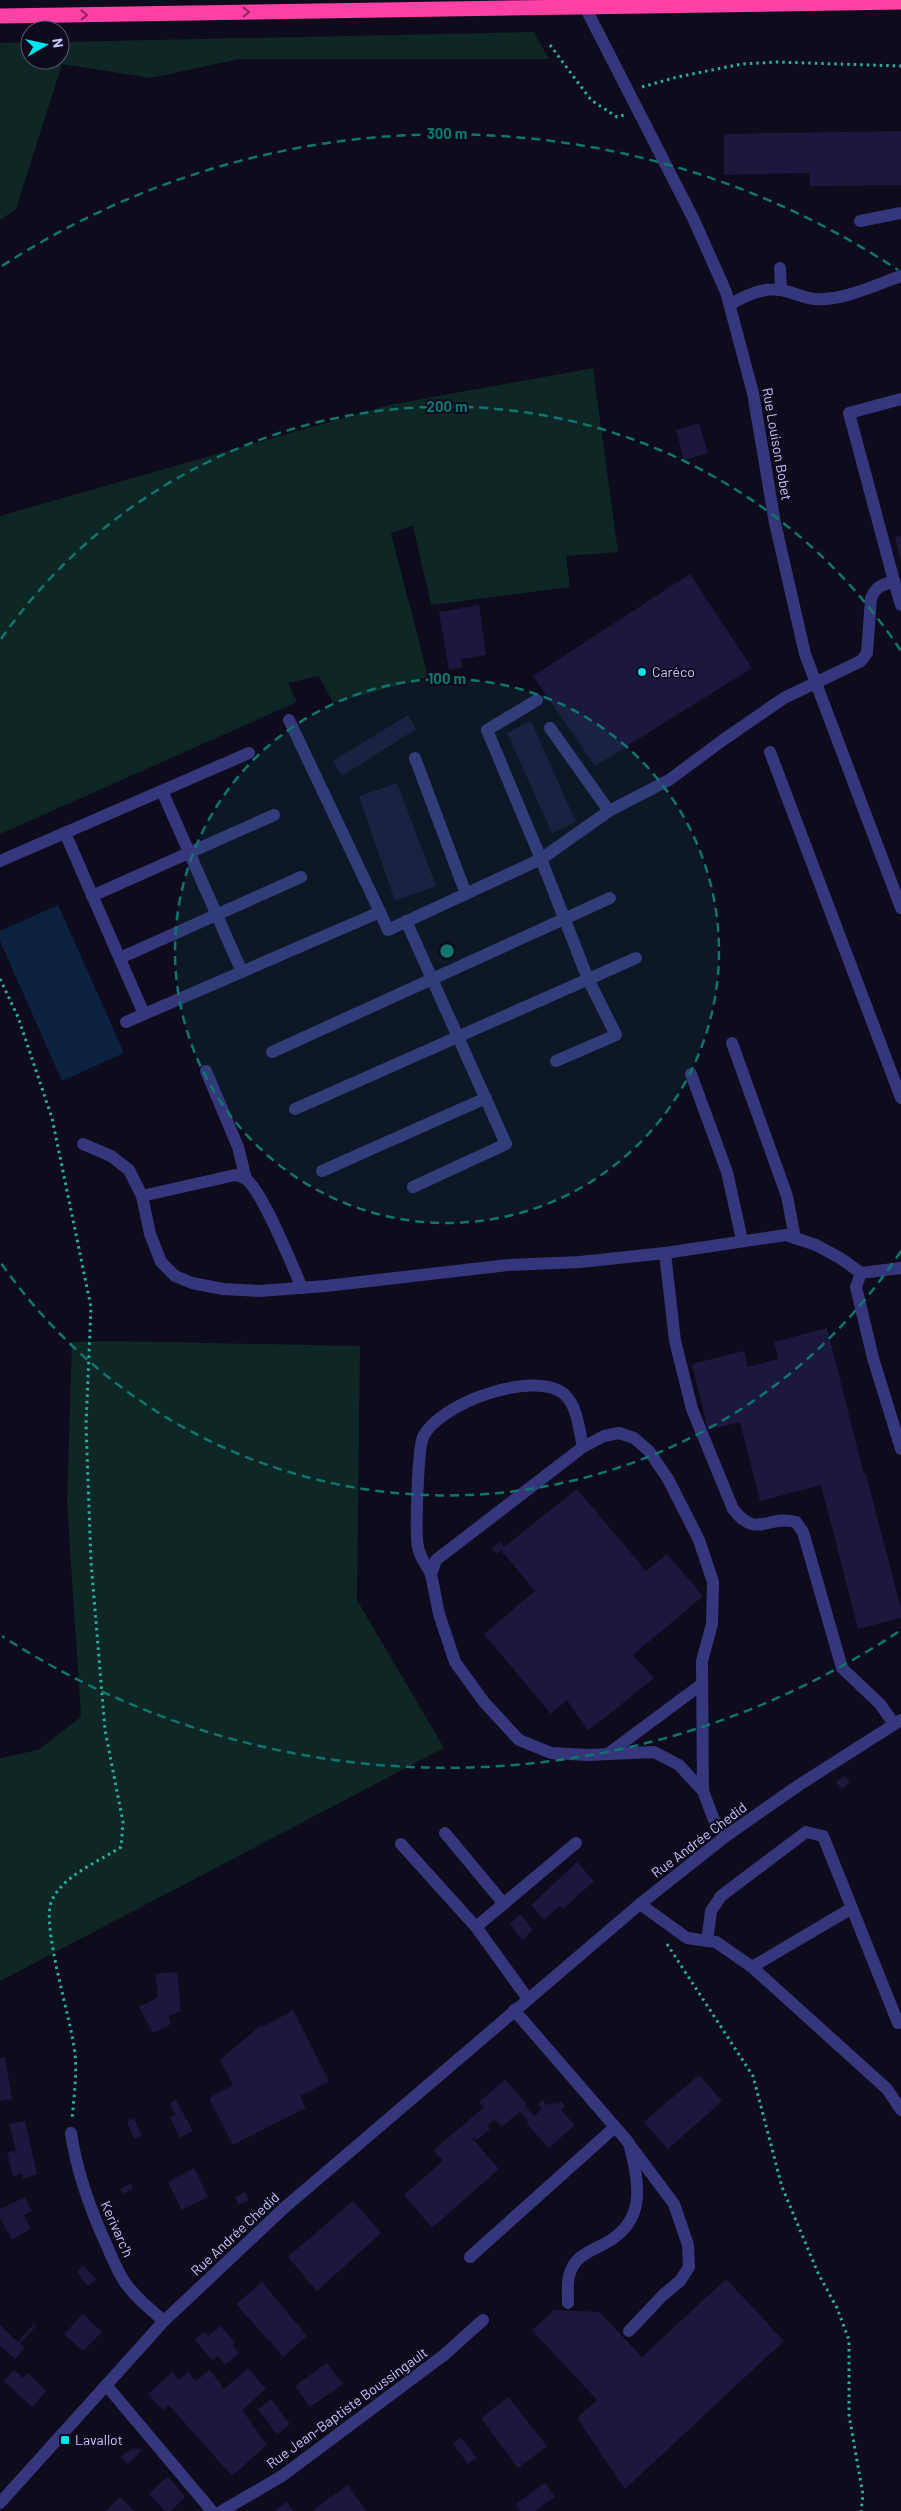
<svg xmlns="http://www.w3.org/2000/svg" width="901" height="2511" font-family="Barlow,sans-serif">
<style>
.green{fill:#0e2624}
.water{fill:#0b2240}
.building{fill:#1c173d}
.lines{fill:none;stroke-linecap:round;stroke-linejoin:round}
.path{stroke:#2bae9f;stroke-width:3;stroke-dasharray:2.5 4;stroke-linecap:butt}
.minor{stroke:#35367c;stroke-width:12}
.highway{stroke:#ff40a5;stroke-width:15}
.oneway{stroke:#862660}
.ring{fill:none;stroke:#0f766e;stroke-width:2.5;stroke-dasharray:9 6}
.poi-dot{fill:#00e4f0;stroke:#0d0b1c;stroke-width:2}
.labels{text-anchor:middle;stroke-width:4;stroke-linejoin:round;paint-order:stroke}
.street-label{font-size:14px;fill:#c9c5ff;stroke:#0d0b1c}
.poi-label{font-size:14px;fill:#c9c5ff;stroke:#0d0b1c;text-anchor:start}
.centre{fill:#0f766e;stroke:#0d0b1c;stroke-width:2.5}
.ring-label{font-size:15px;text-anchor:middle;font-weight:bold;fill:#0f766e;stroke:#0d0b1c;stroke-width:4;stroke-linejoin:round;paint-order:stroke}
</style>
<rect width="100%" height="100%" fill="#0d0b1c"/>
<g class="green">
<path d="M534,32L549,59H239L151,78L62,64L16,209L0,220V43L30,42V60H60V42Z"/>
<path d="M593,368L618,552L566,556L570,587L431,605L413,526L391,533L428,677L333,703L319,676L288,683L297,702L0,834V516L389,405Z"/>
<path d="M111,1341L360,1346L357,1600L444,1748L0,1981V1758L38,1750L81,1717L67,1503L72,1342Z"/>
</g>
<path class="water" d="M58,905L124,1053L62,1081L0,941V931Z"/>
<g class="building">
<path d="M901,131V185L810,186V173L724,175V134Z"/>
<path d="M699,423L708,453L684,460L676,430Z"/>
<path d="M901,536V560H900L895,537Z"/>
<path d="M690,574L752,668L595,766L533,676Z"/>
<path d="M479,605L486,655L461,659L462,667L449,670L439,612Z"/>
<path d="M408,715L416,729L342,776L333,761Z"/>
<path d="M531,721L576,822L552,833L507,733Z"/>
<path d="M397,783L436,886L395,901L359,796Z"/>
<path d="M827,1328L864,1474H866L901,1609V1618L858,1629L821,1485L760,1501L740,1422L708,1430L692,1364L744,1351L748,1367L778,1359L774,1342Z"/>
<path d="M577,1489L646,1571L667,1554L703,1596L633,1655L654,1678L588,1731L567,1700L551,1714L484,1634L535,1591L501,1550L497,1554L492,1548L500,1542L504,1547Z"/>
<path d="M845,1776L850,1782L842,1789L836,1782Z"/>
<path d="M577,1862L594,1881L563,1909L560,1906L544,1920L531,1905Z"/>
<path d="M520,1914L533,1930L522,1940L510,1924Z"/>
<path d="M177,1972L181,2011L168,2017L171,2024L153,2033L139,2007L158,1997L155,1974Z"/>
<path d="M293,2010L329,2081L300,2096L306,2108L233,2145L209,2098L233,2085L220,2060L262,2024L263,2027Z"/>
<path d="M5,2057L12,2099L0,2101V2058Z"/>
<path d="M699,2075L722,2101L668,2149L644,2122Z"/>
<path d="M505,2079L527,2105L525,2106L534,2116L542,2109L538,2104L543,2100L546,2105L554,2103L557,2105L561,2101L565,2106L561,2110L575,2125L549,2148L526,2123L528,2121L520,2111L502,2127L494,2119L487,2126L490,2129L477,2140L474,2137L472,2138L499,2169L432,2228L404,2195L443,2161L434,2150L484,2107L479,2102Z"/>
<path d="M176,2100L193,2131L180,2138L170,2117L175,2115L170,2103Z"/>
<path d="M134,2118L142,2135L134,2139L127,2122Z"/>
<path d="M25,2121L37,2174L23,2179L22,2174L13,2176L7,2152L16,2151L9,2124Z"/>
<path d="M194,2168L208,2197L182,2210L168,2182Z"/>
<path d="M131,2183L133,2189L122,2194L120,2189Z"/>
<path d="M245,2192L249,2200L239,2205L235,2197Z"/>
<path d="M25,2197L32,2211L24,2215L31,2229L12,2240L0,2218V2209Z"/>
<path d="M353,2201L381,2233L317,2291L288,2257Z"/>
<path d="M83,2265L96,2279L88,2286L77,2272Z"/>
<path d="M726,2279L784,2341L625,2489L577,2418L597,2400L532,2330L554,2310L599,2312L642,2357Z"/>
<path d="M262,2282L307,2336L283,2357L270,2340L269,2341L236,2304Z"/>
<path d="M83,2314L102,2332L83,2351L64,2334Z"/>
<path d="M34,2324L36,2326L20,2344L25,2348L15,2359L0,2346V2325L18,2342Z"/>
<path d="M221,2326L235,2342L233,2345L239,2353L225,2365L218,2356L212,2361L195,2339L204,2332L208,2336Z"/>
<path d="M327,2363L343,2384L310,2407L295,2386Z"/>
<path d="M248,2368L266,2389L242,2410L267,2445L232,2476L169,2405L163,2410L148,2394L172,2372L179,2380L188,2372L196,2381L210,2370L224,2389Z"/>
<path d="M14,2370L23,2378L28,2373L46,2391L32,2407L4,2381Z"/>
<path d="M508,2397L547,2446L518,2468L481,2418Z"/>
<path d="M271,2399L290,2424L277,2435L258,2409Z"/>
<path d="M461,2437L477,2458L468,2464L453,2444Z"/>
<path d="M133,2448L142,2450L128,2464L121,2457Z"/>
<path d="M282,2453L287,2459L278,2465L274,2459Z"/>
<path d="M168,2476L185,2497L171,2511H165L149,2494Z"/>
<path d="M545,2483L555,2497L535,2511H520L516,2504Z"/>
<path d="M348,2485L366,2511H314L313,2510Z"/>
<path d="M120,2497L134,2511H106Z"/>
<path d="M287,2502L293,2511H277L276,2509Z"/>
</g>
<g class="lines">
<g class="path">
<path d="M550,45L591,100L617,117L624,115"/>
<path d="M642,87L677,77L742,64L777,62L901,66"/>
<path d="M0,979L18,1017L52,1118L91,1307L86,1425L91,1562L105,1730L123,1822L121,1847C98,1862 64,1875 52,1900C40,1924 72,2021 75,2054C77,2075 74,2097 72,2119"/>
<path d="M667,1944L753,2076L782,2187L818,2273L837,2308L849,2340V2415L863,2495L861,2511"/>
</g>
<g class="minor">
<path d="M582,1L693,218L726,292L753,393L775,523L805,654L901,908"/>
<path d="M860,221L901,213"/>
<path d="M780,268L781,290"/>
<path d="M730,304C746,296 762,287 781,290C792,292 804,298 815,299C843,301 875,285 901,276"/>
<path d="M894,581L849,413L901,399"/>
<path d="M550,728L609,811L669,780L723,740L784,698L861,661L867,653L871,598C876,586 882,585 894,581L901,605"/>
<path d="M770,752L901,1098"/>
<path d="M415,758L466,894"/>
<path d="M162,791L242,972"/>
<path d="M65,833L144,1014"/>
<path d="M0,861L249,753"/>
<path d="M92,896L274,815"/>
<path d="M380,912L388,930L541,859L487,730L537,700"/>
<path d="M406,921L506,1144L413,1187"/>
<path d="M120,958L301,877"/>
<path d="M126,1022L380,912L289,720"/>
<path d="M732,1043L787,1196L795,1238"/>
<path d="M272,1052L610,898"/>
<path d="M556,1061L616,1035L588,979L541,859L609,811"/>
<path d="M206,1071L238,1147L246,1179"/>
<path d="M691,1074L727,1172L742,1240"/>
<path d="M295,1109L636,958"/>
<path d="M83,1144L111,1156L129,1170L142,1196L150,1234L161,1262L175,1276L192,1283L223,1289L259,1291L326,1286L508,1265L580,1262L665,1253L786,1235L816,1245L840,1258L861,1273"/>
<path d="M322,1171L486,1098"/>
<path d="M142,1196L235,1175C238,1176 243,1177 246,1179C263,1192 292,1265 302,1288"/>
<path d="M665,1253L675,1341L692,1409L733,1509C757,1540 768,1514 796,1522L803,1532L842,1668L880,1704L894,1724"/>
<path d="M901,1268L861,1273L856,1287L873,1358L901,1449"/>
<path d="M431,1574C427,1566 419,1556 418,1547C415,1533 418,1448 423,1437C439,1403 535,1369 564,1394C578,1406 579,1431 583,1447"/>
<path d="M609,1753L702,1684"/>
<path d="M703,1791L679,1765L654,1752L588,1755L551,1753L519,1740L484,1702L455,1662L439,1614L431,1574L436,1560L583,1447L604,1436L619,1433L634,1438L649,1451L668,1479L699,1540L713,1582L712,1624L702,1661L703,1791L714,1820L726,1836"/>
<path d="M445,1833L504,1904"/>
<path d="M401,1844L476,1927L528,1999"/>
<path d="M640,1904L687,1938L716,1942L752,1967L887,2089L901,2110"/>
<path d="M476,1927L576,1843"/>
<path d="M707,1941L711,1911L721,1896L806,1832L823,1836L898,2023"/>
<path d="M752,1967L852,1908"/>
<path d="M514,2010L629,2143C639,2183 648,2221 604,2244C589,2252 574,2256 569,2276C567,2284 568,2295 568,2303"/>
<path d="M71,2133C77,2173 90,2209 107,2246C112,2258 118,2273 126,2284C137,2299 150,2309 164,2321"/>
<path d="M470,2257L615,2127"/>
<path d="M629,2331L663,2295L680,2281L689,2267L688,2245L674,2204L633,2149"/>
<path d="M106,2385L212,2511"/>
<path d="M0,2503L164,2321L284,2208L640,1904L726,1836L799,1785L901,1720"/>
<path d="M222,2511L282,2476L444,2355L483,2320"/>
</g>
<path class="highway" d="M0,16L901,2"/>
</g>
<defs><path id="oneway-chevron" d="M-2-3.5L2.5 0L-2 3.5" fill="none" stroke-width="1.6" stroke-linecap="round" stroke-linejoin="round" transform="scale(1.25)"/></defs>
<g class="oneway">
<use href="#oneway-chevron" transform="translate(246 12) rotate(-1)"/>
<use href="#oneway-chevron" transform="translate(84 15) rotate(-1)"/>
</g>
<circle cx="447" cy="951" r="272" fill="#0f766e" fill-opacity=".12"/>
<g class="ring">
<circle cx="447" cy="951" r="272"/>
<path d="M901 1251A544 544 0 0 1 1 1263M1 639A544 544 0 0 1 901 651"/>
<path d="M898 1632A817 817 0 0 1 2 1636M2 266A817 817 0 0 1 898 270"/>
</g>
<g class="poi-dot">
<circle cx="642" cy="672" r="5"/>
<rect x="60" y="2435" width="10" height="10" rx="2.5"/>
</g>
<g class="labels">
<g class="street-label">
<text transform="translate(777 444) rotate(80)" y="5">Rue Louison Bobet</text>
<text transform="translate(699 1840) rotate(-37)" y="5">Rue Andrée Chedid</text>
<text transform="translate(117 2229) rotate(66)" y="5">Kerivarc'h</text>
<text transform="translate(235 2234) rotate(-43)" y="5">Rue Andrée Chedid</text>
<text transform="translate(347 2408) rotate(-36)" y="5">Rue Jean-Baptiste Boussingault</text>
</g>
<g class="poi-label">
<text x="652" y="677">Caréco</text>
<text x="75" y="2445">Lavallot</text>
</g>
</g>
<circle cx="447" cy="951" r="8" class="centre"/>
<g class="ring-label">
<text x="447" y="139">300 m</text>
<text x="447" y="412">200 m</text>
<text x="447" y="684">100 m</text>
</g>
<g transform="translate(45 45) rotate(81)"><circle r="24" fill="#0d0b1c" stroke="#585577"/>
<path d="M0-4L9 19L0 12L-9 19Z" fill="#00e4f0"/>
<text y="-8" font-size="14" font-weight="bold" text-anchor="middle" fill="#c9c5ff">N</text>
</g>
</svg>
